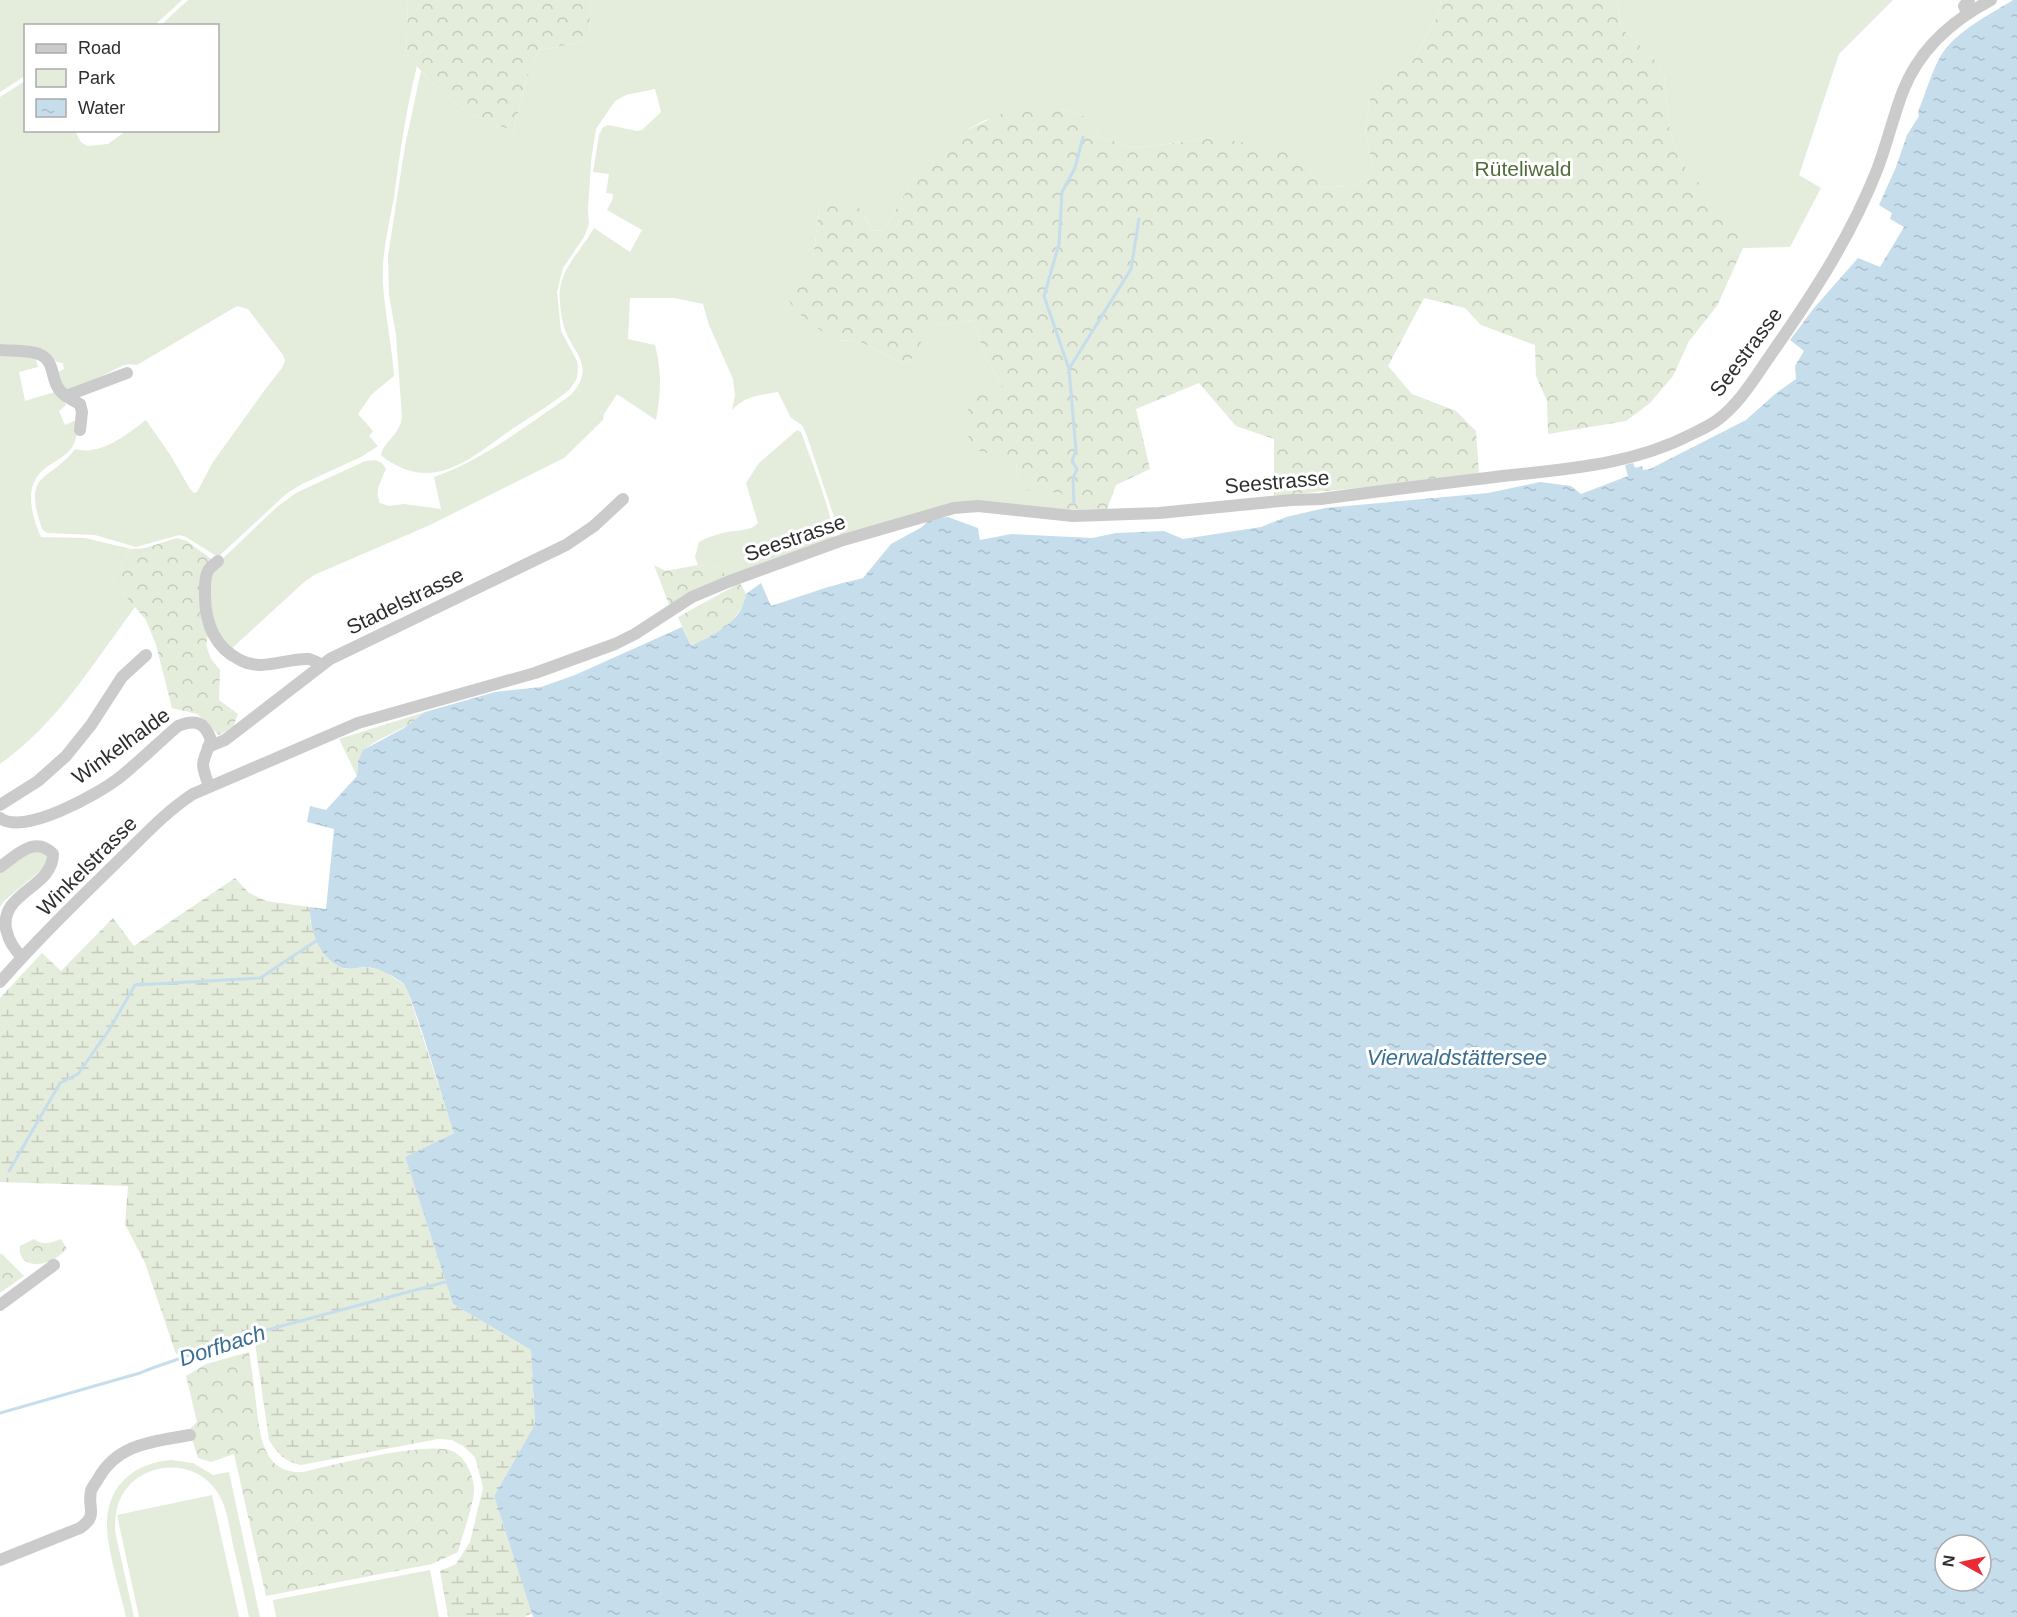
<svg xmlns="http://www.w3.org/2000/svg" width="2017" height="1617" font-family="Arial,sans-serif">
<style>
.green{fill:#e4ecdb}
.forest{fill:url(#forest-crowns)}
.wetland{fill:url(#wetland-marsh)}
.water{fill:url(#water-ripples);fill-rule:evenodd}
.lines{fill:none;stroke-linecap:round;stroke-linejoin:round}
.stream{stroke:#c6ddec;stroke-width:3}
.minor{stroke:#cbcbcb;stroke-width:12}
.labels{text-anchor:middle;stroke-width:6;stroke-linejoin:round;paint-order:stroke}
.park-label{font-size:21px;fill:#516b3a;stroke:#fff}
.street-label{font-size:21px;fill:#2e2e2e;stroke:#fff}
.water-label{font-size:22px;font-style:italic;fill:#396f92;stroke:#fff}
</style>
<defs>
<pattern id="forest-crowns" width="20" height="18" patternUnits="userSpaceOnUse" patternTransform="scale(1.5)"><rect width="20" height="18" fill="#e4ecdb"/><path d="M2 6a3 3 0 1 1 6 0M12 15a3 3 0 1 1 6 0" fill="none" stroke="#c4cbbc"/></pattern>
<pattern id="wetland-marsh" width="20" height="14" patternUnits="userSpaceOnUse" patternTransform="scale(1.5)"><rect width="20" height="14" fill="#e4ecdb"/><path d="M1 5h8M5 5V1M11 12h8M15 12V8" fill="none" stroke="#c4cbbc"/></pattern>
<pattern id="water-ripples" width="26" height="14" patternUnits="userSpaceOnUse" patternTransform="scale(1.5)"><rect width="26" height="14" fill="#c6ddec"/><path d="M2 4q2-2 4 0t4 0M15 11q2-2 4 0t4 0" fill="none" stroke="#aabecb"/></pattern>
</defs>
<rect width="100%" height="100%" fill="#fff"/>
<g class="green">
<path d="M0,0H182L155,25L26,26L25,76L0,92Z"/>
<path d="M188,0H408L406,54L417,66C406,109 400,153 394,197C389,226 381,255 383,284C385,315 392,345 394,376L372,394L358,414L373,431L369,436L378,446L361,457L302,484L286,494L218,557L186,537L179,535L136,547L95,535L47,533L42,529C22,470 48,484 75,449C101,456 126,435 146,420L171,456L190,489L194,493L197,492L213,462L267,387L282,368L285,361L283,355L248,309L237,306L137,365L128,364L122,366L71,391L62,389L57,373L64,369L63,363L57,362L50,356L0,347V97L25,81L26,130L75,131L81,142L87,146L108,144L126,131L218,130V26L161,25Z"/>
<path d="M591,0H1441L1438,15L1414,59L1371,94L1365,131L1373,167L1359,185L1321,188L1306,164L1215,138L1133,148L1099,136L1090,118L1061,109L985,120L950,139L915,176L884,231L872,230L865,216L820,206L813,257L793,287L834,341L857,340L903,364L918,355L924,326L973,320L986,359L1003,386L1016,461L1018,482L1062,493V510L993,503L841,538L807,436L802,425L791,418L778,392C760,395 745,396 732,410L735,395L733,379L709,325L703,304L674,298H630L628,339L655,345C662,373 661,392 656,420L617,394L604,414L603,420L564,458L430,525L314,575L303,583L229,651L214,633L207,583L216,565L277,507L296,493L365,461L375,460L382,463L386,469C381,481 374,491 380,503L389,506L404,504L441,509L434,477C484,460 528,424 571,395C597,366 573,354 564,327C561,316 559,301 560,289C563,266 583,248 594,228L630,252L642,230L607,210L612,201L613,194L606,193L609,174L593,172L599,135L603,127L608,125L637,131L642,130L661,112L655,89L626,95L615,101L596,129L591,161L588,210L589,224L584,237L563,268L557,292L561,331L577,361L578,367L577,378L570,389C552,404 532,416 512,429C477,453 440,489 396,465C390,462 385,459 381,455C384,441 400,435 402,417L396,335L389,295L388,256L405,146L421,71L433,84L469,114L513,131L529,72L539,50L582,42L589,33Z"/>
<path d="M1617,0H1893L1839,54L1799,175L1821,188L1790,247L1743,248L1727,216L1679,160L1670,131L1664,75L1655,60L1621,27Z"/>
<path d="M0,352L35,356L38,367L19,372L25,401L58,391L66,405L59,411L65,425L79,419C78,429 77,442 70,450C62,459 51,463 43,470C23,487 32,517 41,537L85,538L131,549L111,579L135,607C94,662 57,724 0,764Z"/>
<path d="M797,430L801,432C809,455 836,521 833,541L727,577L719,568L698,565L695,557L699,542C708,537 717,534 727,532C738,530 751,531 758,523L746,483L759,463Z"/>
<path d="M33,851C44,851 50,855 46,866L4,901L0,907V873Z"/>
<path d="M171,1460L193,1463L213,1475L229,1472L260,1617H249C244,1593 239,1569 233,1545C229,1526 227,1504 215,1489C193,1459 145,1461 124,1492C116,1504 115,1517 115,1531L134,1617H126C120,1590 106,1547 107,1521C109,1483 136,1463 171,1460Z"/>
<path d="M212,1495L239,1617H139L117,1515Z"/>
<path d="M430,1570L439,1617H276L273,1600Z"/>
</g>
<g class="forest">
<path d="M408,0H591L589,33L582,42L539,50L529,72L513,131L469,114L433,84L406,54Z"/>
<path d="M1441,0H1617L1621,27L1655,60L1664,75L1670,131L1679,160L1728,216L1743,248L1717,306L1689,341L1673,376L1650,403L1626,421L1548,434L1547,401L1536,376L1535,345L1481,325L1465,308L1424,298L1388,366L1412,394L1456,411L1476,431L1479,473L1418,482L1274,496V439L1236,426L1199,383L1136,409L1150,469L1116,485L1107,509L1062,510V493L1025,490L1018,482L1016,461L973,449L964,426L971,398L1003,386L986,359L973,320L925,326L918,355L903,364L857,340L834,341L796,311L789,301L793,287L813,257L820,206L833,196C857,200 861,208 872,230L884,231L915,176L950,138L1011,109H1061L1090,118L1099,136L1133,148L1215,138L1284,149L1306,164L1321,188L1359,185L1373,167L1365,131L1371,93L1414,59L1438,15Z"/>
<path d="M177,538L187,541L215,562L208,569L209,630L206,645L211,659L220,670L219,700L238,714L233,727L219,735L197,714L172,708L156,645L146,620L111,579L131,549L145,548Z"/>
<path d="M654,565L666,571L698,565L720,568L727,577L670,607Z"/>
<path d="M740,583L746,594L745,603L728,627L691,646L678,617Z"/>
<path d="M425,712C413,728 370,739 362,753C357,760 357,768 357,776L339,739Z"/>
<path d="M34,1239C43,1246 51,1243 61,1239L67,1249C62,1253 57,1258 51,1261C36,1267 18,1265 20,1246Z"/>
<path d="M1,1253L24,1276L0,1293V1255Z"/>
<path d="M249,1352C252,1369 254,1386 256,1403C260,1434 262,1474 303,1472C333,1465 427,1441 452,1451C465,1456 474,1476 474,1489C474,1505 462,1535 458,1552L432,1564L266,1596L234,1454L211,1462L198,1458L189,1430L197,1422L186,1376L206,1364Z"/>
</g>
<path class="wetland" d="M235,878L249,893L266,901L310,907V922L345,969L367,967L384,971L406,986L454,1133L405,1157L453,1304L531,1350L535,1424L494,1496L532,1613L525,1617H448L440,1571L456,1564L470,1542L483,1488L475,1457L463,1446L452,1440L438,1439L301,1465C285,1462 278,1454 269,1440L253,1329L176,1354L145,1263L125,1224L128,1186L0,1182V998L42,953L61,971L113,918L134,946Z"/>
<path class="water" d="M2013,0H2017V1617H533L494,1496L535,1424L531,1350L453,1304L405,1157L454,1133C447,1113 411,991 404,984C393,976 380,968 367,967C359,967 351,970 344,968C320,960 309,930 310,907L326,909L334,829L307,822L310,806L326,810L357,776L358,761L363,750L404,728L425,712L495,692L541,687L575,675L682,627L691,646C714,634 742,623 746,594L761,583L771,606L828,587L863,578L891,544L922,527L930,519L948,517L978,528L980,540L1011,534L1092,538L1116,533L1164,531L1183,539L1261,527L1286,517L1325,508L1488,493L1540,482L1571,486L1581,494L1628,476L1625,465L1633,463L1635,468L1642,466L1643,470L1650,469L1746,420L1775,394L1796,379L1795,366L1804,351L1790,340L1814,308L1858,258L1880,267L1904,227L1890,219L1892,213L1879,205L1896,167L1907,135L1919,116L1918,112C1926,93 1934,62 1947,47C1964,27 1991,14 2013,0ZM1945,1545H1981V1581H1945Z"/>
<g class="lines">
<g class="stream">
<path d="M1069,369L1131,269L1139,219"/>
<path d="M1074,503L1073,478L1077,469L1072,461L1076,450L1069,369L1044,296L1059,244L1062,192L1075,168L1083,137"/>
<path d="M9,1171L60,1083L78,1074L109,1030L135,985L260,978L316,941"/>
<path d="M0,1413L140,1373C165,1362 191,1357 215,1344L445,1282"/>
</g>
<g class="minor">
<path d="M1967,13L1964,6L1969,0"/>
<path d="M0,350C12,351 27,350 39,354C54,360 51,375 57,386C61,395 72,400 80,404L82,412L80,430"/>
<path d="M66,396L127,373"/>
<path d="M218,561C215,564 210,567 208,571C205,576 205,584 205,589C204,618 212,646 240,660C262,672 286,658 309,659C313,660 318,663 322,665"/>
<path d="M208,747L225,740L330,659L566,545L594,526L623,499"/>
<path d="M0,805L38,781L66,756L91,725L122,677L146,655"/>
<path d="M0,818C24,836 98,794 119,778C139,762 158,743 178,726C195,719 205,722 211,740C203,765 199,759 209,786"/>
<path d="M0,867C17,855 35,835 53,854C53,888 0,892 6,929C9,941 13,948 22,957"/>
<path d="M0,982C37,940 77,901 117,862C141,839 165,812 193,794L358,723L535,673L615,644L635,634L692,597L730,581L840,541L954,508L978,506L1073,516L1159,513L1291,500L1321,499C1379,491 1437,484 1495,477C1563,469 1630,466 1692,434C1700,430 1709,426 1716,421C1740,404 1755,377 1772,353C1813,294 1850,238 1877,170C1887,144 1893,117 1903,91C1919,50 1953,20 1991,0"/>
<path d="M0,1305L54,1265"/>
<path d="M0,1560L80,1528C99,1515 87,1509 91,1491C92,1487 96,1483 98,1479C118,1443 153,1442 190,1435"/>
</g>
</g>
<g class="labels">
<g class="park-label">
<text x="1523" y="176">Rüteliwald</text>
</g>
<g class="street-label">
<text transform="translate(1746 352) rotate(-53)" y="7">Seestrasse</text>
<text transform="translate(1277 482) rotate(-5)" y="7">Seestrasse</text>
<text transform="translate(795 538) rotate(-19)" y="7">Seestrasse</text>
<text transform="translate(405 601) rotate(-26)" y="7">Stadelstrasse</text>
<text transform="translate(121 746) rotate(-36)" y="7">Winkelhalde</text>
<text transform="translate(87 866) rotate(-45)" y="7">Winkelstrasse</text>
</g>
<g class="water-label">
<text x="1457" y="1065">Vierwaldstättersee</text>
<text transform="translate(222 1345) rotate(-18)" y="8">Dorfbach</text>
</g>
</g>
<rect x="24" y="24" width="195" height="108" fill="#ffffff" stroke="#ababab" stroke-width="1.5"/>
<rect x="36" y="44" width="30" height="9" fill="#cbcbcb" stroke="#ababab" stroke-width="1.5"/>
<text x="78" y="54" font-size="18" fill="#2e2e2e">Road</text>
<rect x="36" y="69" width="30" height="18" fill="#e4ecdb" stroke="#ababab" stroke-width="1.5"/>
<text x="78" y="84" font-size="18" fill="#2e2e2e">Park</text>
<rect x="36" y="99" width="30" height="18" fill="url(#water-ripples)" stroke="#ababab" stroke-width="1.5"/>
<text x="78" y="114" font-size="18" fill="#2e2e2e">Water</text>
<g transform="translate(1963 1563) rotate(278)"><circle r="28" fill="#ffffff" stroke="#ababab" stroke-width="1.5"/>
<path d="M0-4.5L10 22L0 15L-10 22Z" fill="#eb2a37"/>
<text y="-9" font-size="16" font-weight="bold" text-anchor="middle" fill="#2e2e2e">N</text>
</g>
</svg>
